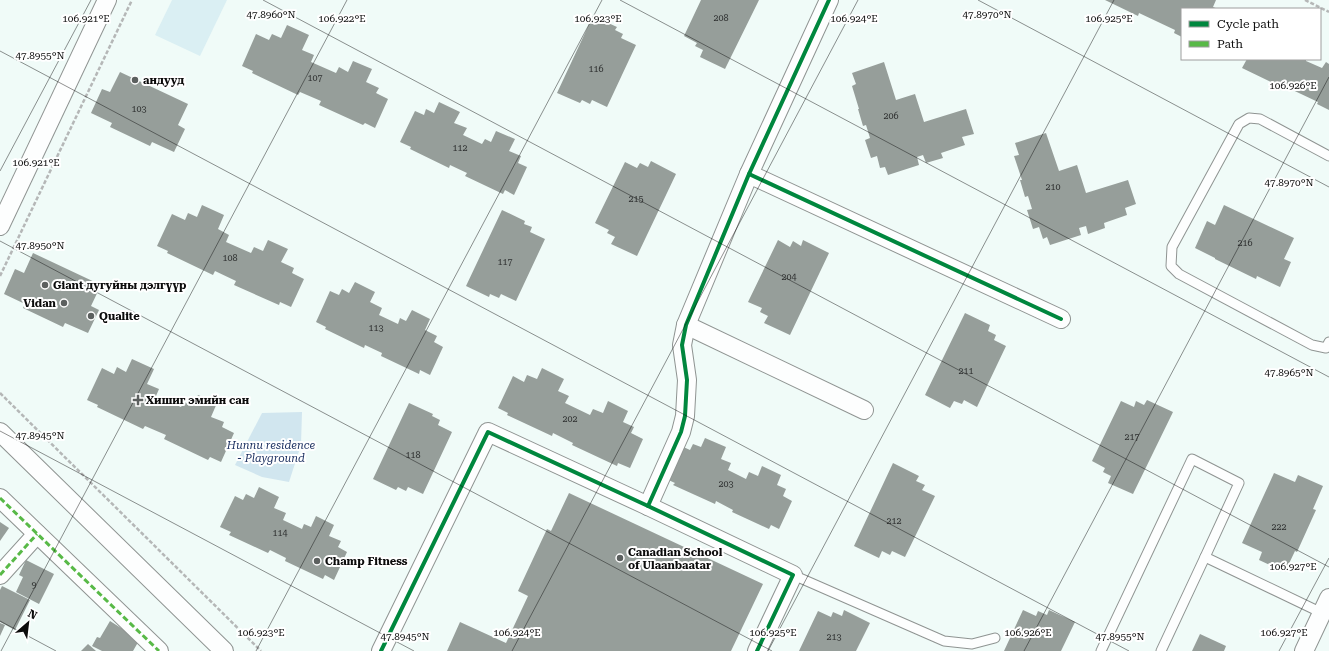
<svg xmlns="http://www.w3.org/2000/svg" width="1329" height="651" font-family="'Roboto Serif',serif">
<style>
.green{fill:#d1e6ef}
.pitch{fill:#daeff3}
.building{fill:#969e9a}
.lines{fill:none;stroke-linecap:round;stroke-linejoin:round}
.service-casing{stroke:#8f9492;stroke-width:11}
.minor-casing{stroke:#8f9492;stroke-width:20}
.path{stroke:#b5b7b7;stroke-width:2.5;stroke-dasharray:4 2;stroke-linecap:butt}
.service{stroke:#fdfefe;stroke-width:9}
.minor{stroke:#fdfefe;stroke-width:18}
.quiet{stroke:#58b947;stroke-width:3;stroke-dasharray:6 3;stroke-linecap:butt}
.cycleway-casing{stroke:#fff;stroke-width:6}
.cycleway{stroke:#00873e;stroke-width:4}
.ticks{fill:none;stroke:#0c0c0c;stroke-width:1;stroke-opacity:0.45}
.poi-dot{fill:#5c605f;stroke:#fff;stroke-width:1.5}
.labels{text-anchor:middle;stroke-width:4;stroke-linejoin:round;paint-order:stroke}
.number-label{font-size:9px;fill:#2e3030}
.poi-label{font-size:11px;font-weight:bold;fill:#0c0c0c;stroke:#fff;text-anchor:start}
.park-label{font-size:11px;font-style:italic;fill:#1e3262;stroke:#fff}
.ticks-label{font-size:10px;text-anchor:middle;fill:#0c0c0c;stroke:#fff;stroke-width:4;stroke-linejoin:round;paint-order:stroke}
</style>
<rect width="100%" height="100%" fill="#f0fbf8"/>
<path class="green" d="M302,412L301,445L289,482L262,477L235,465L262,413Z"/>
<path class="pitch" d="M172,0H227L200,56L155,35Z"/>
<g class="building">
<path d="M701,0H759L725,69L700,57L703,50L695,46L697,43L684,36Z"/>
<path d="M1105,0H1216L1213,7L1218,9H1182V37L1174,33L1175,30L1139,13L1138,16Z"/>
<path d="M593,16L617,27L615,30L623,34L621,38L636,45L607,107L592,100L590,104L582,100L580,103L557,93Z"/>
<path d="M287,25L309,35L302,50L314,55L311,62L336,73L339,67L348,72L353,61L372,69L366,82L379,88L376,93L388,99L375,128L365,123L363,125L319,105L321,101L300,92L298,95L252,73L253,71L242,66L256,34L269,40L272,34L281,38Z"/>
<path d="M1247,59H1306V61L1322,68L1326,62L1329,64V110L1317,104L1318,102L1282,85L1281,87L1242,68Z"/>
<path d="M884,62L896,100L915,94L924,122L966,109L974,134L962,137L965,145L941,153L943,158L926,163L923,155L917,157L919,165L888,175L885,167L880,168L877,156L871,158L865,140L870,138L866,125L863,126L858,109H859L852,86L856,84L852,73Z"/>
<path d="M120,72L188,104L178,125L185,129L174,152L152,142L150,146L110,127L112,123L91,113L102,89L110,92Z"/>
<path d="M439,102L460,112L454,123L467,128L463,135L482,144L485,139L491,142L496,131L515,139L509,151L521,156L518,163L527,167L514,195L505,190L503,194L465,176L467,173L450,165L449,168L410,149L411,147L400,142L415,111L424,115L426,109L434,113Z"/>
<path d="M1046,133L1059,171L1077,165L1086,193L1128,180L1136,204L1125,208L1127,215L1104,223L1105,228L1088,234L1086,226L1079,228L1081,235L1050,245L1047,237L1043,239L1039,227L1033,229L1027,210L1032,209L1028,196L1025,197L1020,180H1022L1014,156L1019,155L1015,143Z"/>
<path d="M651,161L676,174L637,256L611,244L615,237L607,233L609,230L595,223L625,162L637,168L640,163L648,167Z"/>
<path d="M202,205L224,215L218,229L229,235L226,242L251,253L254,247L263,251L268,240L288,249L281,262L294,268L292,273L304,279L291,307L280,302L279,305L234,285L236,281L215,271L213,275L167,253L168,251L157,246L172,214L185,220L188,213L197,217Z"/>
<path d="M1224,205L1294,238L1284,259L1291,262L1280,287L1257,276L1256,279L1215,259V258L1195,248L1207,221L1215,225Z"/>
<path d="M502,210L525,221L524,224L532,227L530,232L545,239L516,301L501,294L499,298L490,294L489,297L466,286Z"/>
<path d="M778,240L790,247L793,241L801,246L803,240L829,253L790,335L764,323L768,316L760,312L762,308L748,302Z"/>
<path d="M33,253L101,285L91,306L99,310L88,333L65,323L63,327L23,308L25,304L4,294L15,269L24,273Z"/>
<path d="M355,282L375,292L370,302L382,308L379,315L398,324L400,318L406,321L412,310L430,319L425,330L437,336L434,342L443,347L430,375L420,370L419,374L381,356L382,353L365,345L364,348L325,329L326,327L316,322L330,291L339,295L342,289L349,293Z"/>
<path d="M965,313L990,325L988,331L996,335L994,340L1006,346L977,407L964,400L962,404L954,401L950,408L925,395Z"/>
<path d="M132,359L154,369L147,384L159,389L156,396L181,407L184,402L193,406L198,395L217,403L211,417L224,422L222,427L234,433L221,462L210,457L208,460L164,439L166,435L145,426L143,429L97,407L98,405L87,400L102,368L114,374L117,367L126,372Z"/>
<path d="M542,368L564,379L558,391L569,396L565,403L590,415L593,409L603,413L608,401L628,411L623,422L634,427L631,433L643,439L630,468L618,463L617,466L572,445L573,443L553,433L552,436L507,415L508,413L498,408L513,376L524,382L527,375L537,379Z"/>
<path d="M1147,400L1173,412L1133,494L1108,483L1111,476L1103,472L1105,468L1092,461L1121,401L1134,407L1136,401L1144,405Z"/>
<path d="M409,403L433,414L432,416L440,420L438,425L452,432L423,494L408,487L406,491L398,487L396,490L373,479Z"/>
<path d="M705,438L726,447L721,459L731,463L728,470L746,479L749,472L758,476L762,466L781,475L777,485L786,489L783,496L792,501L779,529L771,525L769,529L732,512L733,510L716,501L715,504L673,485L675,483L664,478L679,445L690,450L693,444L701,447Z"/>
<path d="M893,463L919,476L916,481L925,485L922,490L935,496L905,557L892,551L890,555L882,551L879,558L854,546Z"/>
<path d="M1274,473L1295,482L1298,475L1323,486L1313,509L1316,510L1297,552L1295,551L1285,572L1259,560L1262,552L1242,543Z"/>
<path d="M259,487L279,497L274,508L286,513L283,520L302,529L304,524L311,527L316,516L334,525L329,536L341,541L338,547L347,552L334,580L325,575L323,579L285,561L286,558L270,550L268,553L229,535L231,532L220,527L235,496L243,500L246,494L254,498Z"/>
<path d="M569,493L763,584L731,651H447L460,622L506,643L528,596L518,591L547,529L551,531Z"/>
<path d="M0,522L9,528L0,541Z"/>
<path d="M26,560L54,574L39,604L16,592L23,577L19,575Z"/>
<path d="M2,586L30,600L15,630L0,622V590Z"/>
<path d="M844,610L870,623L856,651H799L818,611L831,617L833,612L842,616Z"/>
<path d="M1023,610L1036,616L1038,611L1047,615L1049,610L1075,622L1061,651H1004Z"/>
<path d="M110,621L121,628L122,626L141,637L133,651H102L92,646L97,637L100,638Z"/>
<path d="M0,623L5,625L0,636Z"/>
<path d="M1200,634L1226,646L1224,651H1192Z"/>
<path d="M88,644L96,651H81Z"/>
</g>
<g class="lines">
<defs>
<g id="service">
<path d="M1329,156L1260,119L1249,118L1239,124L1172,247L1171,266L1179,274L1312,345L1326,348L1329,342"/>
<path d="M793,575L944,641L972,644L995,638"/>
<path d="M1101,651L1192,459L1239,483L1205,557L1322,613"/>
<path d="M1161,651L1205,557"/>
</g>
<g id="minor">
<path d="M749,174L1061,319"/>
<path d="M0,226L107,0"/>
<path d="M686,325L864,410"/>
<path d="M0,432L224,651"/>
<path d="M0,498L159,651"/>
<path d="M648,506L681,432L685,416L687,380L682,345L686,325L749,174L829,0"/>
<path d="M0,575L37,534"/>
<path d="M381,651L488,432L648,506L793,575L757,651"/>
<path d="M1304,651L1329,598"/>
</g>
</defs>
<use href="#service" class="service-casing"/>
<use href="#minor" class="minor-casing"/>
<g class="path">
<path d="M1305,0L1329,12"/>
<path d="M0,276L132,0"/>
<path d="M0,393L261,651"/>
</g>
<use href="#service" class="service"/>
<use href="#minor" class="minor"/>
<g class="quiet">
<path d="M0,498L159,651"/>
<path d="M0,575L37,534"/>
</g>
<defs>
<g id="cycleway">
<path d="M749,174L1061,319"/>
<path d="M648,506L681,432L685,416L687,380L682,345L686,325L749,174L829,0"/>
<path d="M381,651L488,432L648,506L793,575L757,651"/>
</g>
</defs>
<use href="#cycleway" class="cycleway-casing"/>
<use href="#cycleway" class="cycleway"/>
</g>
<path class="ticks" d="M263,0L1329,567M620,0L1329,377M978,0L1329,187M0,51L1129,651M0,171L91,0M0,241L772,651M0,431L414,651M0,621L56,651M1,651L347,0M256,651L602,0M512,651L858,0M768,651L1114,0M1024,651L1329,77M1279,651L1329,558"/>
<g class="poi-dot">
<circle cx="135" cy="80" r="4"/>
<circle cx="45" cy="285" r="4"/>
<circle cx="64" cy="303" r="4"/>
<circle cx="91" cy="316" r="4"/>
<path d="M136 394h4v4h4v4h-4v4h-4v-4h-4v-4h4z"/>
<circle cx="620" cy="558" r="4"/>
<circle cx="317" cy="561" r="4"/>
</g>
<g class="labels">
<g class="number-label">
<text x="721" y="21">208</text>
<text x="596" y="72">116</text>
<text x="315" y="81">107</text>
<text x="139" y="112">103</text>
<text x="891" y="119">206</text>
<text x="460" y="151">112</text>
<text x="1053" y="190">210</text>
<text x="636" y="202">215</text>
<text x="1245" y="246">216</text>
<text x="230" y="261">108</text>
<text x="505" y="265">117</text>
<text x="789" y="280">204</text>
<text x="376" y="331">113</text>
<text x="966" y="374">211</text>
<text x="570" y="422">202</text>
<text x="1132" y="440">217</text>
<text x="413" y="458">118</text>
<text x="726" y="487">203</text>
<text x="894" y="524">212</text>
<text x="1279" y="530">222</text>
<text x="280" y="536">114</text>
<text x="34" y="588">9</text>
<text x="834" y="640">213</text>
</g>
<g class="poi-label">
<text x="143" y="84">андууд</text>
<text x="53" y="289">Giant дугуйны дэлгүүр</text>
<text x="56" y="307" text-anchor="end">Vidan</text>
<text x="99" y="320">Qualite</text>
<text x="146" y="404">Хишиг эмийн сан</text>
<text x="628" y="556">Canadian School<tspan x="628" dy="13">of Ulaanbaatar</tspan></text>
<text x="325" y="565">Champ Fitness</text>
</g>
<g class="park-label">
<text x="271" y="449">Hunnu residence<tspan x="271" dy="13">- Playground</tspan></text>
</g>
</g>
<g class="ticks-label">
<text x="271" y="18">47.8960°N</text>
<text x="987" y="18">47.8970°N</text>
<text x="86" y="22">106.921°E</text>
<text x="342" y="22">106.922°E</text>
<text x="598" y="22">106.923°E</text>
<text x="854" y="22">106.924°E</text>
<text x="1109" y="22">106.925°E</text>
<text x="40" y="59">47.8955°N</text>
<text x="1293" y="89">106.926°E</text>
<text x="36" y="166">106.921°E</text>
<text x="1289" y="186">47.8970°N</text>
<text x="40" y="249">47.8950°N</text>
<text x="1289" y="376">47.8965°N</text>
<text x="40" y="439">47.8945°N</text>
<text x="1293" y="570">106.927°E</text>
<text x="261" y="636">106.923°E</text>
<text x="517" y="636">106.924°E</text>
<text x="773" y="636">106.925°E</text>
<text x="1028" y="636">106.926°E</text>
<text x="1284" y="636">106.927°E</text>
<text x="405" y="640">47.8945°N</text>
<text x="1120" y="640">47.8955°N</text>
</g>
<rect x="1181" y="8" width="140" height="52" fill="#ffffff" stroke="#9e9e9e"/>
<rect x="1189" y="21" width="20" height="6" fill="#00873e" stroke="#9e9e9e"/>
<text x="1217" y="28" font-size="12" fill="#0c0c0c">Cycle path</text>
<rect x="1189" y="41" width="20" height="6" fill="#58b947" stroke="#9e9e9e"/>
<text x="1217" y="48" font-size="12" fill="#0c0c0c">Path</text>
<g transform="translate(28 623) rotate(28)" stroke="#ffffff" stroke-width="3" paint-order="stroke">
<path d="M0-3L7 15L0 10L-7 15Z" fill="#0c0c0c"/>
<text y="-6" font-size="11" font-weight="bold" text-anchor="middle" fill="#0c0c0c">N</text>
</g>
</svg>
